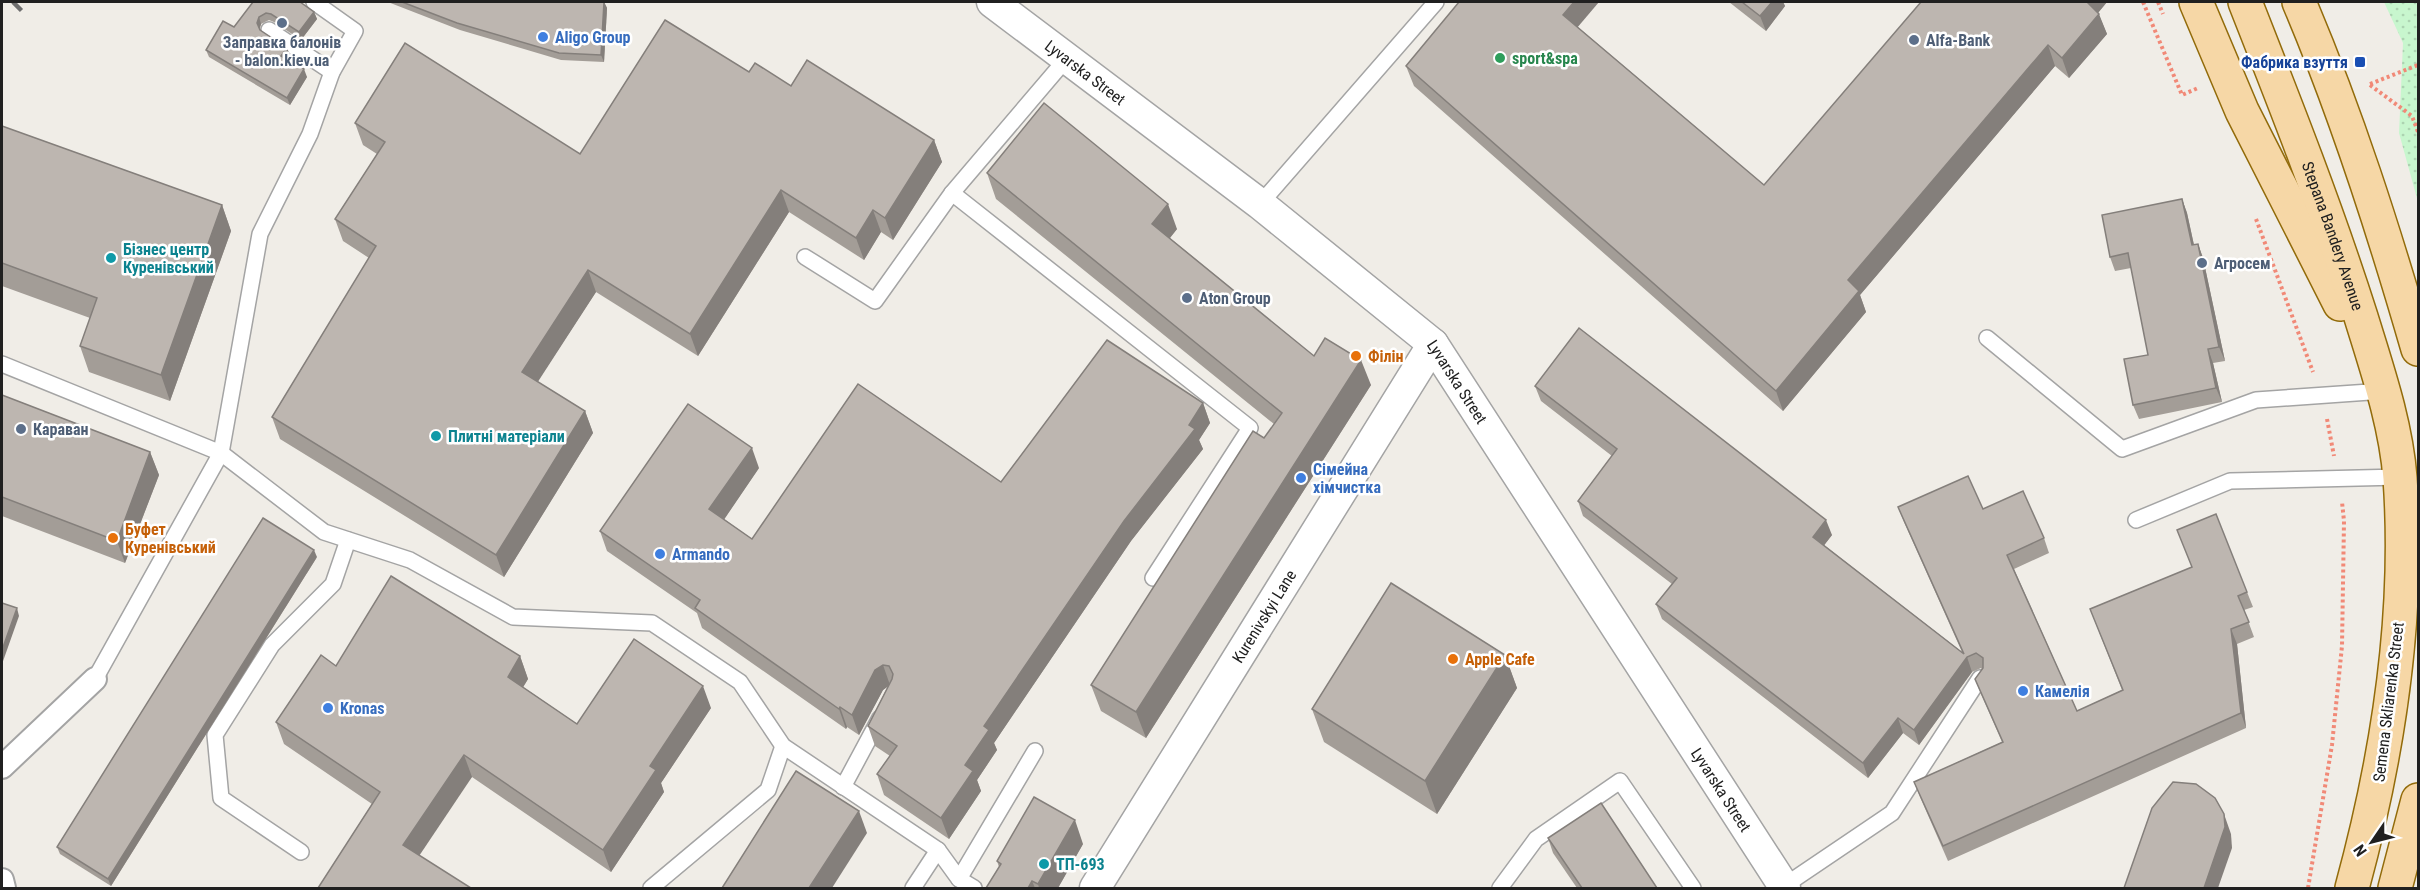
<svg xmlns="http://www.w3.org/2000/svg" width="2420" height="890" font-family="'Roboto Condensed',sans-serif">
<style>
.park{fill:url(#park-dots)}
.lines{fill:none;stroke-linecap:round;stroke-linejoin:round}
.service-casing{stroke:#a4a4a4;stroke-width:18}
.pedestrian-casing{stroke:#a4a4a4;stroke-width:26}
.minor-casing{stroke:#a4a4a4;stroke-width:33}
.primary-casing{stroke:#926b0a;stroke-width:36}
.path{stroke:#f18977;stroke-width:4;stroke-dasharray:3 3;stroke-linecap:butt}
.service{stroke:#fff;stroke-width:15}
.pedestrian{stroke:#fff;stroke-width:22}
.minor{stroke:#fff;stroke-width:30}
.primary{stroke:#f6d7a6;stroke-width:33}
.rail{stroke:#6e6e6e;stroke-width:4.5;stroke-dasharray:12 12;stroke-linecap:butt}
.wall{fill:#a39d97}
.shaded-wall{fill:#847f7b}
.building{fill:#bdb6b0;stroke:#847f7b;stroke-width:1.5}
.service-dot{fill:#5c6f8a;stroke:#fff;stroke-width:2}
.shop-dot{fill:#3f7fe0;stroke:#fff;stroke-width:2}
.leisure-dot{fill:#2e9e5b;stroke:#fff;stroke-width:2}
.transit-dot{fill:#1a4fb4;stroke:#fff;stroke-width:2}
.culture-dot{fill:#0f9aa8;stroke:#fff;stroke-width:2}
.food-dot{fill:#e8710a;stroke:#fff;stroke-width:2}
.labels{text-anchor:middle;stroke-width:5;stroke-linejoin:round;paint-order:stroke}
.shop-label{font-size:16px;font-weight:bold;fill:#366cbe;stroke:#fff;text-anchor:start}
.service-label{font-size:16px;font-weight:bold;fill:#4e5e75;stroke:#fff;text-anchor:start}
.leisure-label{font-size:16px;font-weight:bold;fill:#27864d;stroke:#fff;text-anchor:start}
.transit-label{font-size:16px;font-weight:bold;fill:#164399;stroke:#fff;text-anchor:end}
.street-label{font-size:16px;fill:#202020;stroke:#fff}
.culture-label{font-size:16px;font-weight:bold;fill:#0d838f;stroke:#fff;text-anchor:start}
.food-label{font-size:16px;font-weight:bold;fill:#c56008;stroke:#fff;text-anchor:start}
</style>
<defs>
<pattern id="park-dots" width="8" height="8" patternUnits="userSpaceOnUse" patternTransform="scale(1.5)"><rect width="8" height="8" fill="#c8f6ce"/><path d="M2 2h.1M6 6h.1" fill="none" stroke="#acd3b1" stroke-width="1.8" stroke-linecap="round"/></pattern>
</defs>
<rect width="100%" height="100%" fill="#f0ede7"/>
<path class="park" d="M2384,2H2418V202L2399,133L2403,43Z"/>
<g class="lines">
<defs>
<g id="service">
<path d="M269,30L332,72"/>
<path d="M952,193L1250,428L1153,578"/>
<path d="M1260,204L1436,2"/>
<path d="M805,257L875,301L952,193L1067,58"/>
<path d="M1987,338L2122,449L2256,400L2384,391"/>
<path d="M2,364L221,453L324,532L410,560L513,617L652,623L740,682L783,746L938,850L959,879L974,888"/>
<path d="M2136,520L2230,481L2400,477"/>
<path d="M95,679L221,453L260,234L310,134L332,72L355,31L314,2"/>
<path d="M843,787L880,718"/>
<path d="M301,852L221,798L215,735L272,645L333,584L348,540"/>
<path d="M959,879L1035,751"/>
<path d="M1784,886L1892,813L1980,678"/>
<path d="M651,888L768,790L783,746"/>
<path d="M913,888L938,850"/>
<path d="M1500,888L1536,839L1620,781L1693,888"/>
</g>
<g id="pedestrian">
<path d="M2,767L95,679"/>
<path d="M2,880L4,888"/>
</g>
<g id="minor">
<path id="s1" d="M992,2L1260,204L1433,344L1785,888"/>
<path id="s2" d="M1095,888L1433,344"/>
</g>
<g id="primary">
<path d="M2196,2L2242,111L2340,304"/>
<path id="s3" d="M2245,2C2286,106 2327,210 2361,317C2377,369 2396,424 2400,478C2410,616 2388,756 2352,888"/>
<path d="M2299,2C2347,115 2384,231 2418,349"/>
<path d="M2395,888L2418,800"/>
</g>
</defs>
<use href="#service" class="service-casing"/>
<use href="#pedestrian" class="pedestrian-casing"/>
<use href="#minor" class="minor-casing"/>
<use href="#primary" class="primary-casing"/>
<g class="path">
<path d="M2143,2L2182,95L2198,88"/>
<path d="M2158,2L2163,14"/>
<path d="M2370,84L2418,65"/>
<path d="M2370,85L2412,116L2418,132"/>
<path d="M2256,219L2313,372"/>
<path d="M2327,419L2334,456"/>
<path d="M2308,888L2332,745L2342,646L2344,521L2342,502"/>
</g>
<use href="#service" class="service"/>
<use href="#pedestrian" class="pedestrian"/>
<use href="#minor" class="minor"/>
<use href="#primary" class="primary"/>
<path class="rail" d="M13,2L24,13"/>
</g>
<g class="wall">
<path d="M253,2L314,12L317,19L301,40L274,22L269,20L261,24L260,29L290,55L287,59L307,77L290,105L209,57L206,50L234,27Z"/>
<path d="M388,2H604L607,8L604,62L561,60L460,30L393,4Z"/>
<path d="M1729,2H1783L1785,6L1766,31Z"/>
<path d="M2107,2L2098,13L2107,34L2069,78L2055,66L1860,295L1866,312L1783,411L1414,86L1406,66L1578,27L1764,185Z"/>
<path d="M749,72L791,86L934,140L942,162L893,240L881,232L864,260L789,212L698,356L596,292L537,382L585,411L593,433L504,577L280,439L272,417L369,258L343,241L335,219L377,154L363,145L355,123L580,154Z"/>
<path d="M2,126L222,205L231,231L170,401L89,372L80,346L90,318L2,286Z"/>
<path d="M987,173L1177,229L1170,238L1314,356L1371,385L1146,738L1101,711L1091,685L1274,424L996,199Z"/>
<path d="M2182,199L2187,213L2194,245L2198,244L2203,258L2225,361L2213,363L2222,402L2139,419L2133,405L2148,355L2131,268L2115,271L2110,257Z"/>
<path d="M1535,386L1832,535L1824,545L1962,652L1904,522L1898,507L1983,509L2044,538L2049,553L2014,569L2077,711L2122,690L2090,609L2192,567L2177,530L2247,592L2253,607L2244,610L2254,637L2237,644L2246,728L1948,861L1920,797L1914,782L2002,742L1981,694L1975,679L1982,669L1981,668L1972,672L1919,745L1903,733L1868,778L1662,619L1656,604L1672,584L1583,516L1578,501L1612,456L1541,401Z"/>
<path d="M2,395L150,452L159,475L125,563L2,516Z"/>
<path d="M1203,403L1210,423L1199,440L1203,449L1131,541L994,743L997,750L977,780L981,791L949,839L884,795L877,774L890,756L875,746L868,726L888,686L883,690L859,735L847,727L846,729L702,628L697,613L607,551L600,531L759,468L724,519L752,539L1001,482Z"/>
<path d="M317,557L111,886L60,854L57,847Z"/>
<path d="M1505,655L1517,688L1437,814L1324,742L1312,709Z"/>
<path d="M520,656L528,679L523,687L577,724L711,708L661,783L664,792L611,872L472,777L318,888L372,804L284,744L276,722L336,666Z"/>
<path d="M1548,838L1657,888H1577L1553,853Z"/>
<path d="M1083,844L1058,888H986L999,867L997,861Z"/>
</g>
<g class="shaded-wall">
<path d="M604,2L607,8L604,62L601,55Z"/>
<path d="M1574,2H1599L1571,35L1563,15Z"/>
<path d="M1772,2H1783L1785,6L1766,31L1760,16Z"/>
<path d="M2085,2H2107L2092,20Z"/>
<path d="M314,12L317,19L301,40L299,32Z"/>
<path d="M2099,14L2107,34L2069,78L2062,58Z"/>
<path d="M259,17L261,24L259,30L257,23Z"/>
<path d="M2048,45L2055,66L1860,295L1866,312L1783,411L1776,391L1848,280Z"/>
<path d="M287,48L290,55L284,63L281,56Z"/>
<path d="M304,69L307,77L290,105L287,98Z"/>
<path d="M934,140L942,162L893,240L885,218Z"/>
<path d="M781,190L789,212L698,356L690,334Z"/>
<path d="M2182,199L2187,213L2197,259L2192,245Z"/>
<path d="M1168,204L1177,229L1161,249L1152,224Z"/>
<path d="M222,205L231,231L170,401L161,375Z"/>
<path d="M873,210L881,232L864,260L856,238Z"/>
<path d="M2198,244L2203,258L2225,361L2219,347Z"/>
<path d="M588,270L596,292L530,394L522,372Z"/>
<path d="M2208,349L2213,363L2222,402L2216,388Z"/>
<path d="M1361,360L1371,385L1146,738L1136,712Z"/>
<path d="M1203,403L1210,423L1199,440L1203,449L1131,541L994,743L997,750L977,780L981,791L949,839L941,818L984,726Z"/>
<path d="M585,411L593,433L504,577L496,555Z"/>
<path d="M752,448L759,468L717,530L709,509Z"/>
<path d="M150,452L159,475L125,563L117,541Z"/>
<path d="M1826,520L1832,535L1819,552L1813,537Z"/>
<path d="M314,550L317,557L111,886L108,879Z"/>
<path d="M17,608L19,616L2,664V650Z"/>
<path d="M2231,629L2237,644L2246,728L2241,713Z"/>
<path d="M1505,655L1517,688L1437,814L1425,781Z"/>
<path d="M520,656L528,679L516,699L508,677Z"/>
<path d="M1967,657L1972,672L1919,745L1914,730Z"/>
<path d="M883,665L890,685L883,690L859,735L852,715L875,670Z"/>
<path d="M703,686L711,708L661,783L664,792L611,872L603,850L650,766Z"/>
<path d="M840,707L847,727L846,729L839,709Z"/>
<path d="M1898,718L1903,733L1868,778L1863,763Z"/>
<path d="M464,755L472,777L411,868L403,845Z"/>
<path d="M859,811L867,833L832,888H809Z"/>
<path d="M2224,814L2231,834L2232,848L2218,888H2204Z"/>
<path d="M1075,820L1083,844L1058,888H1039L1038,884Z"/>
<path d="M1032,881L1035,888H1028Z"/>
</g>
<g class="building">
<path d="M253,2H300L314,12L299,32L271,14L266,13L259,17L257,23L260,30L287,48L281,56L304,69L287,98L206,50L223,21L234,27Z"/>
<path d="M402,2H604L601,55L559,53L457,23Z"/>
<path d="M1459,2H1574L1563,15L1764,185L1921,2H2087L2099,14L2062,58L2048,45L1848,280L1859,291L1776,391L1406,66Z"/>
<path d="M1742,2H1772L1760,16Z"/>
<path d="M665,20L749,72L755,63L791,86L807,60L934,140L885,218L873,210L856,238L781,190L690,334L588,270L522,372L585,411L496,555L272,417L376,246L335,219L385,142L355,123L405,43L580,154Z"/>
<path d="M1044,103L1168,204L1152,224L1314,356L1325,338L1361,360L1136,712L1091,685L1253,431L1264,438L1282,413L987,173Z"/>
<path d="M2,126L222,205L161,375L80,346L97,298L2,263Z"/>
<path d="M2182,199L2192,245L2198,244L2219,347L2208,349L2216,388L2133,405L2124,359L2148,355L2128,253L2110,257L2102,215Z"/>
<path d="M1579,328L1826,520L1813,537L1964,654L1898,507L1968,476L1983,509L2023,491L2044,538L2007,555L2077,711L2123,690L2090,609L2192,567L2177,530L2216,514L2247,592L2238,596L2249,622L2231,629L2241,713L1943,846L1914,782L2003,742L1975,679L1983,668V658L1976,653L1967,657L1914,730L1898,718L1863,763L1656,604L1677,578L1578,501L1617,449L1535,386Z"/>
<path d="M1107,340L1203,403L1189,425L1195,429L1124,521L984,726L989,730L965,765L973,771L941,818L877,774L897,746L868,726L892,679L893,674L889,666L883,665L875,670L852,715L840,707L839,709L695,608L700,600L600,531L688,404L752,448L709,509L752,539L858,384L1001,482Z"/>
<path d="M2,395L150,452L117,541L2,497Z"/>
<path d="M263,518L314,550L108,879L57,847Z"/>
<path d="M391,576L520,656L508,677L577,724L634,639L703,686L650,766L656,770L603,850L464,755L403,845L471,888H318L380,792L276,722L321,655L336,666Z"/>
<path d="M1391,583L1505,655L1425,781L1312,709Z"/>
<path d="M2,603L17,608L2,650Z"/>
<path d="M796,771L859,811L809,888H722Z"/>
<path d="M2173,782L2196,784L2215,798L2224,814L2225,827L2204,888H2124L2152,808Z"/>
<path d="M1034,797L1075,820L1038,884L1032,881L1028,888H986L1001,864L997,861Z"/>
<path d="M1601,803L1657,888H1582L1548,838Z"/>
</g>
<g class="service-dot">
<circle cx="282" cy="23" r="6"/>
<circle cx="1914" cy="40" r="6"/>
<circle cx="2202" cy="263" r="6"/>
<circle cx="1187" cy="298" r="6"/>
<circle cx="21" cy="429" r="6"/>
</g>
<g class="shop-dot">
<circle cx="543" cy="37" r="6"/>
<circle cx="1301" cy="478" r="6"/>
<circle cx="660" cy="554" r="6"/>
<circle cx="2023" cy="691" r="6"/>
<circle cx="328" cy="708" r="6"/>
</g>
<circle class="leisure-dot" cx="1500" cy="58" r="6"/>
<rect class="transit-dot" x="2354" y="56" width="12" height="12" rx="3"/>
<g class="culture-dot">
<circle cx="111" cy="258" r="6"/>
<circle cx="436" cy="436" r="6"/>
<circle cx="1044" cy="864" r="6"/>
</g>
<g class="food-dot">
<circle cx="1356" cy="356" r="6"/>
<circle cx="113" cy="538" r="6"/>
<circle cx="1453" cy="659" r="6"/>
</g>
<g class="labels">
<g class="shop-label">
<text x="555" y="43">Aligo Group</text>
<text x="1313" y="475">Сімейна<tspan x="1313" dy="18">хімчистка</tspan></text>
<text x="672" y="560">Armando</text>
<text x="2035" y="697">Камелія</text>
<text x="340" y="714">Kronas</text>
</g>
<g class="service-label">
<text x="1926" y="46">Alfa-Bank</text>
<text x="282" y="48" text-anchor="middle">Заправка балонів<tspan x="282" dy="18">- balon.kiev.ua</tspan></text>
<text x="2214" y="269">Агросем</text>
<text x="1199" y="304">Aton Group</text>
<text x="33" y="435">Караван</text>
</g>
<g class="leisure-label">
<text x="1512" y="64">sport&amp;spa</text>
</g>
<g class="transit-label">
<text x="2348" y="68">Фабрика взуття</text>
</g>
<g class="street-label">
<text dy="6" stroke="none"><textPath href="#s1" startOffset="117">Lyvarska Street</textPath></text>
<text dy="6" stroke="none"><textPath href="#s3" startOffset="250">Stepana Bandery Avenue</textPath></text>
<text dy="6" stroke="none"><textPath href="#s1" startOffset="603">Lyvarska Street</textPath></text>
<text dy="6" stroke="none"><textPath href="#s2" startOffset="320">Kurenivskyi Lane</textPath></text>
<text transform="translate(2388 702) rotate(-83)" y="6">Semena Skliarenka Street</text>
<text dy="6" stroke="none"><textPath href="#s1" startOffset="1089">Lyvarska Street</textPath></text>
</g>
<g class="culture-label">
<text x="123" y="255">Бізнес центр<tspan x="123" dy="18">Куренівський</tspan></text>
<text x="448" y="442">Плитні матеріали</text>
<text x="1056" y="870">ТП-693</text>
</g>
<g class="food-label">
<text x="1368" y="362">Філін</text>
<text x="125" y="535">Буфет<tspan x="125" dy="18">Куренівський</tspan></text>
<text x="1465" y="665">Apple Cafe</text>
</g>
</g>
<rect width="2420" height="890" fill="none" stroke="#202020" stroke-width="6"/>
<g transform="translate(2372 842) rotate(235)" stroke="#ffffff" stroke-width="4.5" paint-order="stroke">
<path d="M0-4.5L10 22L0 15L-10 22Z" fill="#202020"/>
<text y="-9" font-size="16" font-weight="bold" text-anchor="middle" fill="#202020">N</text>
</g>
</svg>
